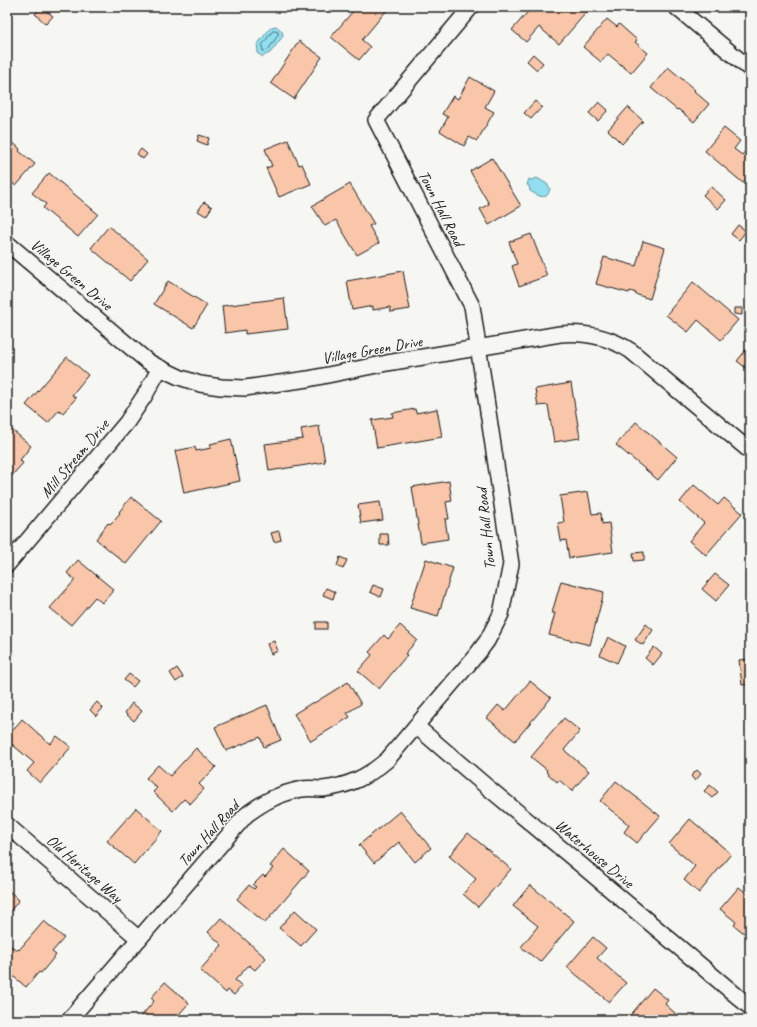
<svg xmlns="http://www.w3.org/2000/svg" width="757" height="1027" font-family="Caveat,sans-serif">
<style>
.water{fill:#91dff0;stroke:#62919b}
.lines{fill:none;stroke-linecap:round;stroke-linejoin:round}
.shore{stroke:#4b6a71;stroke-width:1}
.building{fill:#f9c6a9;stroke:#1c1c1c}
.street-casing{stroke:#1c1c1c;stroke-width:18}
.street{stroke:#f6f6f2;stroke-width:15}
.labels{text-anchor:middle;stroke-width:3;stroke-linejoin:round;paint-order:stroke}
.street-label{font-size:16px;fill:#1c1c1c;stroke:#f6f6f2}
</style>
<rect width="100%" height="100%" fill="#f6f6f2"/>
<filter id="ink" filterUnits="userSpaceOnUse"><feTurbulence type="fractalNoise" baseFrequency=".025" numOctaves="2"/><feDisplacementMap in="SourceGraphic" scale="8" xChannelSelector="R" yChannelSelector="G"/><feConvolveMatrix kernelMatrix="1 2 1 2 8 2 1 2 1" color-interpolation-filters="sRGB"/></filter>
<g filter="url(#ink)">
<g class="water">
<path d="M276,26L282,31L283,36L270,53L265,55L263,57L257,53L258,50L257,45L271,27Z"/>
<path d="M537,178L547,184L550,188C548,202 538,196 530,191L529,186L527,185L529,179L531,180Z"/>
</g>
<g class="lines">
<path class="shore" d="M273,31H275L278,32V35L268,50L263,51L262,46Z"/>
</g>
<g class="building">
<path d="M41,7L53,16L46,24L35,14Z"/>
<path d="M348,7H382L386,11L362,40L370,47L359,60L331,37L353,11Z"/>
<path d="M532,7H556L561,11L565,7H591L559,44L539,27L526,42L512,30Z"/>
<path d="M607,19L617,27L619,24L637,40L635,42L648,53L631,73L608,54L601,62L583,47Z"/>
<path d="M299,41L322,57L294,99L271,83Z"/>
<path d="M533,54L543,63L537,70L527,61Z"/>
<path d="M668,67L695,90L694,91L709,104L694,122L678,109L677,110L651,88Z"/>
<path d="M470,77L494,91L485,107L494,112L477,141L469,137L464,146L440,131L448,117L442,114L453,96L458,99Z"/>
<path d="M535,101L542,107L531,119L524,113Z"/>
<path d="M599,102L608,110L598,121L589,113Z"/>
<path d="M628,107L643,121L622,144L608,130Z"/>
<path d="M724,128L740,141L734,149L742,155L750,145V175L743,183L705,151Z"/>
<path d="M199,135L209,138L207,145L197,141Z"/>
<path d="M7,137L20,149L19,151L35,164L16,186L7,179Z"/>
<path d="M288,140L299,165L302,164L311,184L279,197L266,168L272,166L265,149Z"/>
<path d="M141,149L147,154L143,159L137,154Z"/>
<path d="M492,158L521,206L489,225L480,209L489,204L470,171Z"/>
<path d="M49,173L98,214L78,237L43,208L46,204L32,193Z"/>
<path d="M350,184L374,224L369,226L379,243L357,255L336,220L325,226L312,206Z"/>
<path d="M711,186L726,200L718,209L703,195Z"/>
<path d="M204,202L212,207L206,216L198,211Z"/>
<path d="M738,225L746,231L739,240L731,234Z"/>
<path d="M109,226L148,259L130,281L91,248Z"/>
<path d="M531,234L547,276L519,286L512,266L517,264L509,242Z"/>
<path d="M643,241L665,248L650,299L635,294L636,293L630,291L629,293L596,284L604,257L636,266Z"/>
<path d="M403,271L410,309L391,312L390,307L373,310V306L352,310L347,281Z"/>
<path d="M168,281L207,305L193,328L154,304Z"/>
<path d="M693,282L738,320L721,340L698,320L688,332L666,315Z"/>
<path d="M284,298L288,329L245,334V330L225,333L222,306Z"/>
<path d="M734,308H742V315L734,314Z"/>
<path d="M750,345V371L737,361Z"/>
<path d="M67,357L88,375L72,395L76,398L63,413L59,410L48,423L26,405Z"/>
<path d="M750,374V385L745,380Z"/>
<path d="M571,383L580,438L554,442L548,405L538,406L535,389Z"/>
<path d="M415,409L416,413L437,409L442,437L377,448L372,420L393,417L392,413Z"/>
<path d="M636,422L677,457L658,480L616,445Z"/>
<path d="M319,426L325,462L269,471L265,444L303,439L301,429Z"/>
<path d="M11,429L31,446L20,460L23,463L8,480L7,481V434Z"/>
<path d="M231,439L240,481L184,493L175,451L195,447L196,451L211,448L210,444Z"/>
<path d="M449,481L452,501L446,502L449,519H445L448,539L421,543L412,487Z"/>
<path d="M694,485L718,505L724,498L742,513L706,555L689,541L704,523L680,502Z"/>
<path d="M588,492L592,514L601,513L602,524L609,523L613,552L569,558L566,540L561,541L558,523L564,522L560,496Z"/>
<path d="M131,497L161,521L126,564L96,539L108,523L110,524L114,520L120,513L119,512Z"/>
<path d="M380,502L383,520L361,523L358,505Z"/>
<path d="M279,531L281,540L274,542L271,533Z"/>
<path d="M380,534H388L389,545H380Z"/>
<path d="M644,552V560L634,561L633,553Z"/>
<path d="M340,557L347,560L343,569L337,566Z"/>
<path d="M426,559L453,568L438,616L410,608Z"/>
<path d="M78,560L114,590L102,603L95,597L71,625L50,608L75,580L67,573Z"/>
<path d="M715,574L729,585L716,601L702,589Z"/>
<path d="M561,581L604,592L590,645L549,635L555,613H552Z"/>
<path d="M373,585L384,589L381,597L370,592Z"/>
<path d="M326,588L335,592L333,599L323,595Z"/>
<rect x="316" y="622" width="11" height="7"/>
<path d="M646,624L653,630L643,645L635,640Z"/>
<path d="M400,625L417,640L405,654L407,655L379,689L358,671L372,655L369,652L384,635L388,639Z"/>
<path d="M608,637L625,646L617,663L600,655Z"/>
<path d="M274,641L278,651L271,654L267,644Z"/>
<path d="M654,647L662,654L653,665L645,658Z"/>
<path d="M750,659V684L742,685L739,660Z"/>
<path d="M177,668L183,677L176,682L170,673Z"/>
<path d="M129,674L138,681L133,687L124,680Z"/>
<path d="M530,681L551,698L515,741L487,718L498,705L505,711Z"/>
<path d="M348,682L361,704L347,713L350,717L311,741L294,714L313,702L314,703Z"/>
<path d="M97,702L103,708L96,716L90,710Z"/>
<path d="M132,703L142,711L134,721L125,713Z"/>
<path d="M267,705L281,740L264,747L260,737L226,751L215,727Z"/>
<path d="M564,718L580,731L564,750L589,771L572,791L559,780L557,782L546,772L547,770L531,757Z"/>
<path d="M22,719L50,744L57,736L71,747L40,783L27,771L34,763L7,740V737Z"/>
<path d="M196,748L216,767L199,784L204,789L190,804L184,799L173,811L153,792L157,788L146,778L158,765L170,776Z"/>
<path d="M697,770L701,774L695,781L691,776Z"/>
<path d="M616,781L660,816L637,843L624,832L629,825L600,801Z"/>
<path d="M710,785L718,792L712,798L704,791Z"/>
<path d="M136,808L162,831L134,864L107,841Z"/>
<path d="M400,811L431,848L415,862L399,842L374,863L359,845Z"/>
<path d="M690,819L731,854L699,893L684,880L695,866L669,844Z"/>
<path d="M468,833L511,869L478,907L463,894L476,879L449,856Z"/>
<path d="M284,849L309,871L265,923L237,899L249,885L254,889L256,887L253,885L263,875L265,877L273,868L270,866Z"/>
<path d="M530,885L574,921L540,962L521,947L538,926L513,906Z"/>
<path d="M739,887L750,896V938L734,925L736,922L720,909Z"/>
<path d="M7,889L19,900L7,915Z"/>
<path d="M295,910L316,929L301,946L279,928Z"/>
<path d="M221,918L266,958L255,970L249,965L235,980L242,986L234,995L228,990L226,993L200,970L222,945L208,932Z"/>
<path d="M44,921L64,938L52,952L56,955L41,973L39,972L26,987L7,971V951L11,946L17,950L18,949L19,950Z"/>
<path d="M593,937L606,948L597,958L626,983L609,1002L567,967Z"/>
<path d="M165,982L189,1003L174,1020H138L154,1001L151,998Z"/>
<path d="M653,988L668,1000L665,1004L677,1015L674,1019L676,1020H633L629,1017Z"/>
</g>
<g class="lines">
<defs>
<g id="street">
<path d="M676,7L750,69"/>
<path d="M7,243L147,361L160,368L179,377L200,384L221,387L245,388L308,379L387,363L560,334C586,332 609,337 631,351L750,451"/>
<path d="M7,565L127,422L145,395L160,368"/>
<path d="M416,726L486,786L580,864L750,1007"/>
<path d="M7,825L139,939"/>
<path d="M69,1020L246,815C265,801 278,794 302,789C308,788 316,789 323,789C349,786 367,777 387,760L478,653L487,641L501,614L511,564L472,306L376,120L471,7"/>
</g>
</defs>
<use href="#street" class="street-casing"/>
<use href="#street" class="street"/>
</g>
</g>
<g class="labels">
<g class="street-label">
<text transform="translate(442 208) rotate(63)" y="6">Town Hall Road</text>
<text transform="translate(72 274) rotate(40)" y="6">Village Green Drive</text>
<text transform="translate(372 349) rotate(-10)" y="6">Village Green Drive</text>
<text transform="translate(74 458) rotate(-50)" y="6">Mill Stream Drive</text>
<text transform="translate(485 529) rotate(-96)" y="6">Town Hall Road</text>
<text transform="translate(208 833) rotate(-48)" y="6">Town Hall Road</text>
<text transform="translate(595 853) rotate(40)" y="6">Waterhouse Drive</text>
<text transform="translate(85 868) rotate(41)" y="6">Old Heritage Way</text>
</g>
</g>
<rect width="757" height="1027" fill="none" stroke="#f6f6f2" stroke-width="24"/>
<rect x="12" y="12" width="733" height="1003" fill="none" stroke="#1c1c1c" stroke-width="1.5" filter="url(#ink)"/>
</svg>
